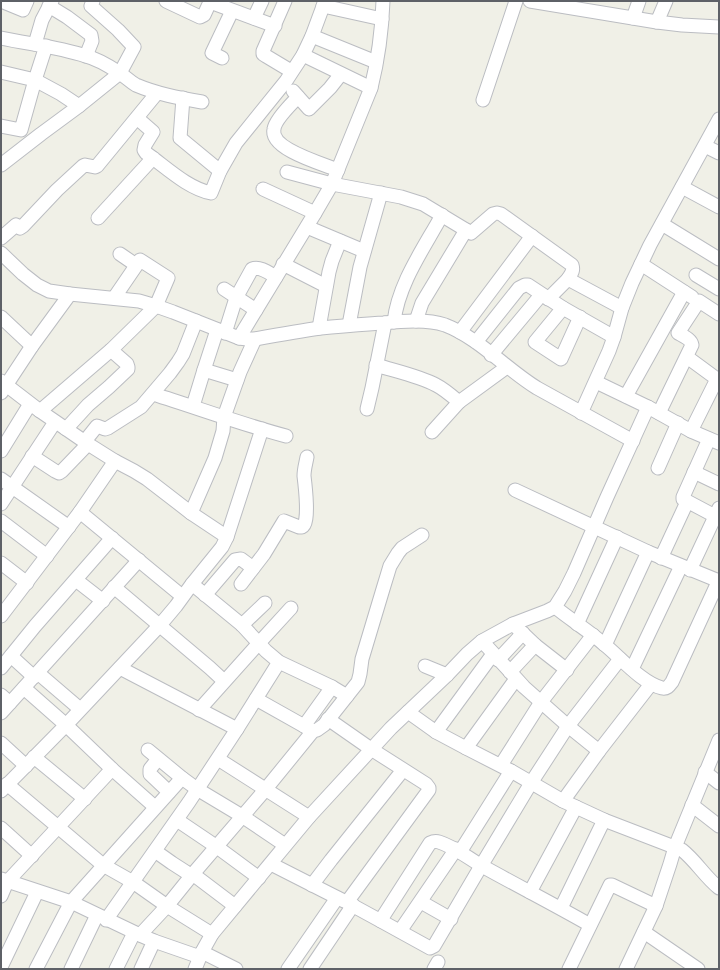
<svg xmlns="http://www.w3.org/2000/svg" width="720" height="970" font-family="'Roboto Condensed',sans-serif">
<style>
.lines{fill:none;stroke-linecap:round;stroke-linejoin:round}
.minor-casing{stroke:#bbbdc2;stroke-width:15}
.minor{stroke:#fff;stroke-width:13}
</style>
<rect width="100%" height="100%" fill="#f0f0e7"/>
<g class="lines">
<defs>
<g id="minor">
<path d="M1,1L23,10L27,1"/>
<path d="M166,1L200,17L204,15L210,2"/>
<path d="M211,1L210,2L275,26"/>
<path d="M285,1L263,51V54L266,56L291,71"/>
<path d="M530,1L657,22L682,25L719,27"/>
<path d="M49,6L67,17L91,35L92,41L86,56"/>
<path d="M323,6L382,19"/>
<path d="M254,18L262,1"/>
<path d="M633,18L639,1"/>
<path d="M657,22L666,1"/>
<path d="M312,36L376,62"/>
<path d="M1,38C29,44 58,47 86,56C97,59 109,66 118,72C125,76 129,81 136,85C157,94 179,98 202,102"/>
<path d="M35,44L42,20L52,1"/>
<path d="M303,55L371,88"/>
<path d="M222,58L212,53L232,11"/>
<path d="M1,72L35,80L61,94L79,106"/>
<path d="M293,91L309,109L330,88L341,74"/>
<path d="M298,97C291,104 275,120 274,129C269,149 323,164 338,170"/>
<path d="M183,98L180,138L220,171"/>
<path d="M483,100L516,1"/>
<path d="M137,118L153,132L145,145L144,150L146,153C166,167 187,188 211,193L220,171L236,143L286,81L303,55L312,36L325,1"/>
<path d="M1,126L21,130L35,80L46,46"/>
<path d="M705,146L719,153"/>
<path d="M1,165L41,134L79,106L120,73L134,47L118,30L91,6L93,1"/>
<path d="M287,172L332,184L401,197L423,204L471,233L493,214L497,213L501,214L572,265C574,271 571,274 568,279"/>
<path d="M682,187L719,207"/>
<path d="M263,189L315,213"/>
<path d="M98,218L153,158"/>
<path d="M662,224L719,259"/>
<path d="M307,227L364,251"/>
<path d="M1,238L16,225L20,228L23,226L57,190L83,166L85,165L95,167L97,166L157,93"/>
<path d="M1,253L23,274L37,285L49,291L70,294L139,301L156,306L173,312L239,338L247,339H255C277,335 299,331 321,328C342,326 363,324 384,323C401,321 428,319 445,325C479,338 506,369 537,388L633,441"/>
<path d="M120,254L136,265"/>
<path d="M283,264L326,286"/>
<path d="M641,264L692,297"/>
<path d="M696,275L719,289"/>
<path d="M224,289L256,310"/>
<path d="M548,299L568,279L622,308"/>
<path d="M563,308L535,342L561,359L580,317"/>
<path d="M1,317L32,346"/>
<path d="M416,321L422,303L466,230"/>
<path d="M394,322C398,284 424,248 442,215"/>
<path d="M349,325L360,267L381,193"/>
<path d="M319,328L329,272L332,261L340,241"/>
<path d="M460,332L532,236"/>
<path d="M225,333L236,298L252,269C260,266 269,273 276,277"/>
<path d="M239,338L315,213L332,184L371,88C378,60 382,29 383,1"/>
<path d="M476,342L519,288L525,285H528L563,308L614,337"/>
<path d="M491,355L541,295"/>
<path d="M687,357L717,379L691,431"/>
<path d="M376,365C395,371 419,376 436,385C444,389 452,396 459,402"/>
<path d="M204,370L237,380"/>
<path d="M1,381L40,411L88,444L115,461L134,471L147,479L191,513L215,458L223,431L224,417L240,372L255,339"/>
<path d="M596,382L648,407L691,431L719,443"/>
<path d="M1,393L32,346L70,294"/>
<path d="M153,394C198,408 241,424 286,436"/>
<path d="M626,396L684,292"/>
<path d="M193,406L204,370L217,330"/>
<path d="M367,409L372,388L385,323"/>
<path d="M40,411L111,350L156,306L168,278L140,260L114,298"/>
<path d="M581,413L609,351L614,337L622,308L632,283L650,245L719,119"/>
<path d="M659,413L692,345C691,339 683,336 678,333L699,301L719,314"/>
<path d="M66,429L88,405L109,387L128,369V367L127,364L111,350"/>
<path d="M432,432L459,402L507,367"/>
<path d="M709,439L683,497V499L715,516"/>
<path d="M85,441L97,426L105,429L108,428L141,407L170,373L178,362L183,354L196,321"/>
<path d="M1,451L30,404"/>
<path d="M32,456L55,471L59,473L62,471L88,444"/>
<path d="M658,468L678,423"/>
<path d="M694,472L719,484"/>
<path d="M1,479L69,527"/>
<path d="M515,490L648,552L719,581"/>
<path d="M1,504L55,422"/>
<path d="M80,512L182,596"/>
<path d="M191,513L227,537"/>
<path d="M1,521L47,556"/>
<path d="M661,558L687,502"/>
<path d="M1,563L27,583"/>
<path d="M690,570L719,508"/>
<path d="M76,580L103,601"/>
<path d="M192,584L242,625L266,651L279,662L332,687L347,696"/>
<path d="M241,584L264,554L284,521L299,527C300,527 301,527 302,527C310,524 305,484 304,476C304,469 306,463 307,457"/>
<path d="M114,587L210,668L224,681"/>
<path d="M205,595L235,560L241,559L253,568"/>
<path d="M555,607C571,620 589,631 605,645C621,658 642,683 662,688C667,689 669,686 672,682L719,580"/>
<path d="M1,616L80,512L115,461"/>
<path d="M513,624L535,645L567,670"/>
<path d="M577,624L617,537"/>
<path d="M242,625L265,603"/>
<path d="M482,641L524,687L568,726L599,751"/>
<path d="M605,645L648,552"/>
<path d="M11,656L34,677"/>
<path d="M498,660L523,633"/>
<path d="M425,666L447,675"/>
<path d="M1,668L35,626L112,538"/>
<path d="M120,668L237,729"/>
<path d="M632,669L681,566"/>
<path d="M510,672L535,645"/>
<path d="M38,673L80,709"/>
<path d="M24,688L66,725L112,769L155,807"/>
<path d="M1,695L10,703"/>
<path d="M256,699L313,731"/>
<path d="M199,710L259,643L291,608"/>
<path d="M408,712L436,732L466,748L511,771L563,801L604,820L561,908"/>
<path d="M1,713L139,560"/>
<path d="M328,719L371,749L426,784L429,788V790L350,898L348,902V903L381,921L382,918L430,843C434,841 436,841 439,842C455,847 468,858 482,866C518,886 555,905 590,925"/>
<path d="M304,726L332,687"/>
<path d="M436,732L493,654"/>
<path d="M1,743L26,766"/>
<path d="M466,748L516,679"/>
<path d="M148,750L182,778L197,789L242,816L285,845"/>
<path d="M34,757L85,799"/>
<path d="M158,759L150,769V774L169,792"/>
<path d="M218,759L309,817"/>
<path d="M501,765L541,702L593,635"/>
<path d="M705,772L719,783"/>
<path d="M7,784L103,865L133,882L167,906L212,934"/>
<path d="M1,791L66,725L160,625L176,606L192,584L222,547L227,537L262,429"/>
<path d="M563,801L599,751L651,684"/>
<path d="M692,805L719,826"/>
<path d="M177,820L217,847L259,878"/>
<path d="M604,820L682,850C696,861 705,877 719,888"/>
<path d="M1,828L32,856"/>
<path d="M155,851L172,863L186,872L198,878L235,906"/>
<path d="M460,852L511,771"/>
<path d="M271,864L332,895L344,901"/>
<path d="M1,879L71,902L140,935L154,941L200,957"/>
<path d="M312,885L331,860L403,770"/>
<path d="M530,892L576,807"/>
<path d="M1,896L7,882L112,769"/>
<path d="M421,902L451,919"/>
<path d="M106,920L189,802L237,729L279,662"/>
<path d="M381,921L430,948L434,946L481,866L531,783L568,726L620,659"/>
<path d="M400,931L456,849"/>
<path d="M644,932L698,969"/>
<path d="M140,935L167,906L192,875L265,790L313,731L317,730L324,725L358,682L360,674L362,659L383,589L390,566L398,553L402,548L422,535"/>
<path d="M202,952L236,969"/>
<path d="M1,967L37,892"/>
<path d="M36,969L71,902L182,778"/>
<path d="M71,969L97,915"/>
<path d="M116,969L134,933"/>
<path d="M141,969L154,941"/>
<path d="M195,969L202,952L212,934L309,817L391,728L447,675L467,654L482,641L513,624L547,611L555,607L565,591L574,573L607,497L648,407"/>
<path d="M288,969L337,898"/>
<path d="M310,969L353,905"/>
<path d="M434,969L438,962"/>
<path d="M569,969L610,885H612L656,906"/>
<path d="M626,969L656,906L670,864L675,847L719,740"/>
</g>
</defs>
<use href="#minor" class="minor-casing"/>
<use href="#minor" class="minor"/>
</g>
<rect width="720" height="970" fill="none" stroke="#5e6167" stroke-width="4"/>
</svg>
